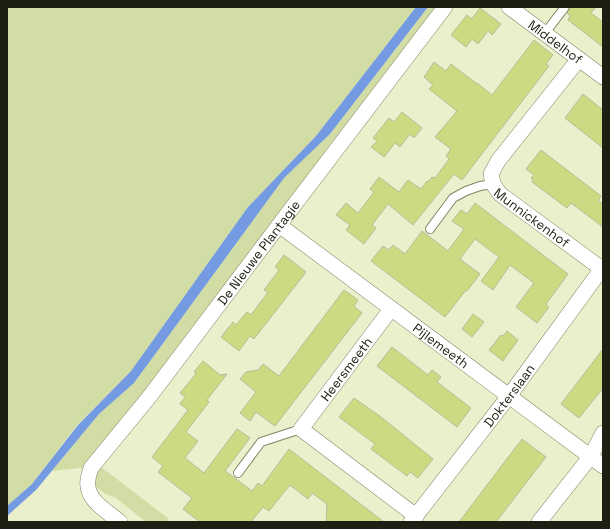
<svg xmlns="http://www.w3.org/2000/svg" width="610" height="529" font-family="'Space Grotesk',sans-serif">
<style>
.green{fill:#d2dda5}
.water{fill:#749be2}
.building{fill:#ccda81;stroke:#b7bd9a}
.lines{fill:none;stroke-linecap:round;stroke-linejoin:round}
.lane-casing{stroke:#808665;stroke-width:10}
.street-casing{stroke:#808665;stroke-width:16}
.lane{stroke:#fff;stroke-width:8}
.street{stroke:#fff;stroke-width:15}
.labels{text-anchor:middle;stroke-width:3;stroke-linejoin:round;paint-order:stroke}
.street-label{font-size:13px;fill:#1d1f12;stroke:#fff}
</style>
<rect width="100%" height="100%" fill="#e9f0cb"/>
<g class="green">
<path d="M7,7H416L316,136L248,207L131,371L77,425L32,484L7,506Z"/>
<path d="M428,7H440L89,467L52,471L99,414L134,383L284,178L330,134Z"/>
<path d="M101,467L169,519L167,522H146L116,498L104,493L90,482Z"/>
</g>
<path class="water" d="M416,7H428L330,134L284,178L134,383L99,414L36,490L7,516V506L32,484L78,425L131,371L248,207L316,136Z"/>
<g class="building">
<path d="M570,7H596L591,13L603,22V47L568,20L570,16L567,13Z"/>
<path d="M480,8L501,24L492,35L488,31L478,44L472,39L466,47L451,35L467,15L472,19Z"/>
<path d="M534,40L553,55L546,64L549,66L462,180L454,174L413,225L388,204L372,225L376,228L364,244L346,230L350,225L336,215L346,203L358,213L374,192L370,189L379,177L399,192L408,180L421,189L427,181L428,182L432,177L435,178L449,159L446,156L451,149L435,137L457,111L429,89L433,85L424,77L434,62L446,71L451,64L477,84V83L492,95Z"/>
<path d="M583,94L603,110V148L565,118Z"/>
<path d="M402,112L422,128L414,138L410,134L400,147L395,143L384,157L371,147L377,141L373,138L389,118L394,122Z"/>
<path d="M541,150L601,196L598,201L603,204V227L571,203L567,208L532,182L533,180L531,178L534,175L526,169Z"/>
<path d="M475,203L568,274L546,304L549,307L537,323L516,307L534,283L510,265L493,290L481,281L499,257L475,239L460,259L480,274L467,291L466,290L445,317L371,261L383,246L389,250L393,245L405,254L422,231L448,251L464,229L452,221L461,210L467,214Z"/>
<path d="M284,255L306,272L254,339L250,336L239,351L221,337L233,322L236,325L247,312L251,315L268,292L264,290L279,270L275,267Z"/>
<path d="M344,290L358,300L354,306L362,313L275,426L256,412L250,421L240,413L256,392L240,379L246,372L258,370L263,364L279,376Z"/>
<path d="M473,314L484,322L472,337L462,329Z"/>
<path d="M507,331L518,340L503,361L489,350L501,335L503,336Z"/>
<path d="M392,347L428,375L432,370L441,377L437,382L471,408L457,427L377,366Z"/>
<path d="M603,349V388L579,418L561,404Z"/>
<path d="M203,361L220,375L227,374L207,400L209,402L186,432L198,441L185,458L204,473L237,429L250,438L225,471L252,491L258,483L262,486L289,449L384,522H326L327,504L312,493L308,499L290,485L269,511L263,507L251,522H200L183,509L192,498L158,472L163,466L152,457L188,410L180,404L185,397L180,393L196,374L194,372Z"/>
<path d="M354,398L381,417L433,459L418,478L410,472L407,476L371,449L375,444L339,417Z"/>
<path d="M522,439L546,457L496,522H459Z"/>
</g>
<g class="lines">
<defs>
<g id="lane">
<path d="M545,33L565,7"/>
<path d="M430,229L453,198L466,191L480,186L493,184"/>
<path d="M238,473L261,442L301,429"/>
</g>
<g id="street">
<path id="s1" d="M509,7L603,77"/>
<path id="s2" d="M579,59L498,161L491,174L493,184L500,194L602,269"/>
<path id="s3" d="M279,225L603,466"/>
<path d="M391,309L301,429L416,516"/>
<path id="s4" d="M120,522C107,511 85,500 88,480C88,476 90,472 91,468L150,396L279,225L445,7"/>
<path id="s5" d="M411,522L509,396L603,267"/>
<path d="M539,522L591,456L603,433"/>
</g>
</defs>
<use href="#lane" class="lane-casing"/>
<use href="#street" class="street-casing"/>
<use href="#lane" class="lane"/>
<use href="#street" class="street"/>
</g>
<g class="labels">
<g class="street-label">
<text dy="5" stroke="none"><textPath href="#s1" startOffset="58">Middelhof</textPath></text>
<text dy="5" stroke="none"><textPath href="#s2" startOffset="207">Munnickenhof</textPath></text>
<text dy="5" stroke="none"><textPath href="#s4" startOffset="341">De Nieuwe Plantagie</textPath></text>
<text dy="5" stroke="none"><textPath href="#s3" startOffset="202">Pijlemeeth</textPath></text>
<text transform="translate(346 369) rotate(-53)" y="5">Heersmeeth</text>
<text dy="5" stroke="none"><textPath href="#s5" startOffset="160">Dokterslaan</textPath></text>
</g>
</g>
<rect width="610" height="529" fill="none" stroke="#1d1f12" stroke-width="16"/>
</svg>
